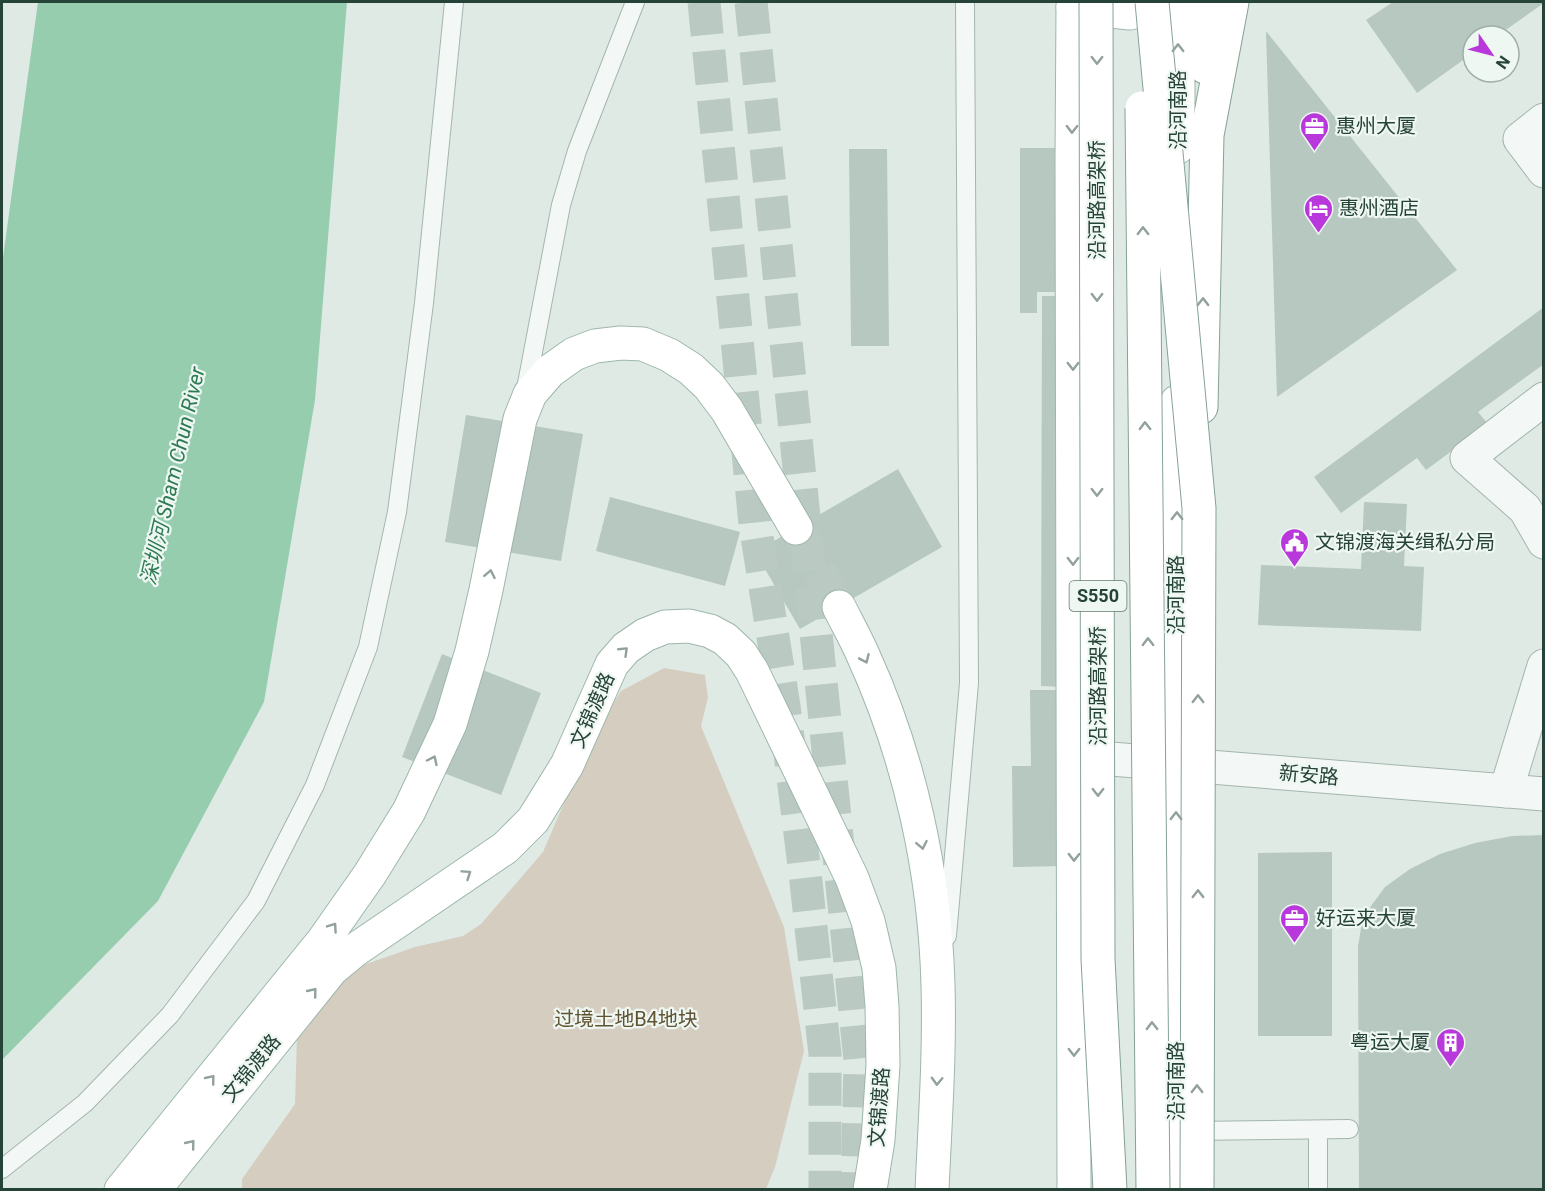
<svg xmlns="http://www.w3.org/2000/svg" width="1545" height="1191" font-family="Roboto,'Noto Sans SC',sans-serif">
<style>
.green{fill:#d5cec0}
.water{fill:#97cdaf}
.building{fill:#b6c8c0}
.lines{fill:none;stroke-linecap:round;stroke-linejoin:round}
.primary-tunnel{stroke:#bac9c2;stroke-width:33;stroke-dasharray:33 16;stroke-linecap:butt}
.trunk-tunnel{stroke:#bac9c2;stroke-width:33;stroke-dasharray:33 16;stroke-linecap:butt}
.service-casing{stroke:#a4b5ad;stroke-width:20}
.minor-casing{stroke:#a4b5ad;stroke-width:35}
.primary-casing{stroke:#9db7ab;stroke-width:35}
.trunk-casing{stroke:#85a295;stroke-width:35}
.service{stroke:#f3f8f6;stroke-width:18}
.minor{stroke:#f3f8f6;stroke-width:33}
.primary{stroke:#fff;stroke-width:33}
.trunk{stroke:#fff;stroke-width:33}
.trunk-bridge-casing{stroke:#85a295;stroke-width:35;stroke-linecap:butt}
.trunk-bridge{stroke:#fff;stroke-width:33}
.oneway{stroke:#92a19b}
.labels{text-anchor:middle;stroke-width:4.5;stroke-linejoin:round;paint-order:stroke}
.shield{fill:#eff7f3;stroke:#62796f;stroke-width:1.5}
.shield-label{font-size:18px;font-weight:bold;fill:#264337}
.street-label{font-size:20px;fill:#264337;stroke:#eff7f3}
.poi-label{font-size:20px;fill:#264337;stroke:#eff7f3;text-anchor:start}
.park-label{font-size:20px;fill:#605432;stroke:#eff7f3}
.water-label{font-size:21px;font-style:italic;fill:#2d7b53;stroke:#eff7f3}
</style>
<rect width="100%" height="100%" fill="#dfeae5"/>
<path class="green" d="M664,668L705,675L708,698L701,726L784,927L804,1051L775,1167L766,1189L242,1190V1179L295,1104L297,1034L346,971L415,947L463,936L481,924L543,852L592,738L621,691Z"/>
<path class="water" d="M38,2H347L315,400L264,702L158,901L2,1060V265Z"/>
<g class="building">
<path d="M1393,2H1544V3L1497,36H1473V53L1417,93L1366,20Z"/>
<path d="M1266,31L1457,270L1277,397Z"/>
<path d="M1020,148H1058V292H1037V313H1020Z"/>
<path d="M849,149H887L889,346H851Z"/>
<path d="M1042,296H1062L1061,687L1041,686Z"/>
<path d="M1544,307V364L1478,412L1488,424L1426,470L1417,458L1341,513L1314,477Z"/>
<path d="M466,415L583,434L561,561L445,542Z"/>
<path d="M898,469L942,547L800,629L755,552Z"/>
<path d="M610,497L740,532L725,586L596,551Z"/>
<path d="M1364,502L1407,504L1404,566L1424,567L1421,631L1258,625L1261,565L1361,569Z"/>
<path d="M442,654L541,693L501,795L402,757Z"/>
<path d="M1030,690H1060L1061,866L1013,867L1012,766H1031Z"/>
<path d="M1544,835V1190H1359L1358,946L1362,923L1371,906L1385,887L1410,869L1440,854L1475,843L1512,836Z"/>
<path d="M1332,852V1036H1258V853Z"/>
</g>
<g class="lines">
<path class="primary-tunnel" d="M796,528L839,607"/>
<g class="trunk-tunnel">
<path d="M704,2L755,524L784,706L805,873L825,1054V1190"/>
<path d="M751,2L860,1060L857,1190"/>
</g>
<defs>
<g id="service">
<path d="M525,394L561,205L577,151L635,2"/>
<path d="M947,936L969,683L965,2"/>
<path d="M1318,1130V1190"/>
<path d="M1189,1131L1349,1129"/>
<path d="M2,1169L85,1103L170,1015L256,901L315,785L368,647L397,512L424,303L454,2"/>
</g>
<g id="minor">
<path d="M1544,120L1520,139L1544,171"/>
<path d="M1544,399L1467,458L1525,509L1544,542"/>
<path d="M1074,756L1544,794"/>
<path d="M1506,791L1544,666"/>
</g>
<g id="primary">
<path d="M1073,7L1072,160L1074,1190"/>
<path d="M1073,7L1130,13L1170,2"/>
<path d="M1178,147V2"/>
<path d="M839,607C847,623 856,639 863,655C910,758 935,873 938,985C940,1053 935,1122 932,1190"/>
<path d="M121,1190L323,941L370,874L409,811L450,724L472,651L486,590L520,419L530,394L550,371L574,354L595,346L621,343L643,344L669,355L691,369L709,386L727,410L796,528"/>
<path d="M154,1190L332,969L355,950L505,848L533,820L567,765L612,664L626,648L645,635L665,627L689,626L710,631L725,639L741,654L752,671L852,878L868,921L879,968L882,1006L883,1065L878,1140L870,1190"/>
<path d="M1176,1190L1177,402"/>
</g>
<g id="trunk">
<path d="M1204,2L1205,67"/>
<path d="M1201,407L1207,135L1232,2"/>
</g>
</defs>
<use href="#service" class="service-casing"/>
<use href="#minor" class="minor-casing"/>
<use href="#primary" class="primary-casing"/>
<use href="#trunk" class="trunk-casing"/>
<use href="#service" class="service"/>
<use href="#minor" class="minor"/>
<use href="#primary" class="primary"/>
<use href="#trunk" class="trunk"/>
<defs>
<g id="trunk-bridge">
<path d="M1096,2L1098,959L1110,1190"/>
<path d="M1152,2L1199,508L1197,1190"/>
<path d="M1142,108L1153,1190"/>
</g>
</defs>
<use href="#trunk-bridge" class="trunk-bridge-casing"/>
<use href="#trunk-bridge" class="trunk-bridge"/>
</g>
<defs><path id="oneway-chevron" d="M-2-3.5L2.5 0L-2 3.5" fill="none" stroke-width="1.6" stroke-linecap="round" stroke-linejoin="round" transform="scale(1.5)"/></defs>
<g class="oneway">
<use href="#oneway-chevron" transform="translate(1178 48) rotate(-90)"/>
<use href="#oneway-chevron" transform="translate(1097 60) rotate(90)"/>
<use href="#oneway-chevron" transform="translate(1072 129) rotate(91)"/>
<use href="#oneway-chevron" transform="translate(1143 231) rotate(-90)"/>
<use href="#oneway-chevron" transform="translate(1097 297) rotate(90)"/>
<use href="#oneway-chevron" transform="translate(1203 302) rotate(-89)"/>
<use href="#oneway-chevron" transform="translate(1073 366) rotate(90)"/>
<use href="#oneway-chevron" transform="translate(1145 426) rotate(-91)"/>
<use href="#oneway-chevron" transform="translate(1097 492) rotate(90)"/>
<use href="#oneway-chevron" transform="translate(1177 516) rotate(-90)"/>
<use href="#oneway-chevron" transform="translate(1073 561) rotate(90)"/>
<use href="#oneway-chevron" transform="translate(490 574) rotate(-79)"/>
<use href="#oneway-chevron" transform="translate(1148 642) rotate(-91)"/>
<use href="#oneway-chevron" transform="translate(624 651) rotate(-44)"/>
<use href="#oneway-chevron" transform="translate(865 659) rotate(66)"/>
<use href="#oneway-chevron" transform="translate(1198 699) rotate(-90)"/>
<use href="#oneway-chevron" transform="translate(433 760) rotate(-65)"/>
<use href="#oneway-chevron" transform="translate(1098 792) rotate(90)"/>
<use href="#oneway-chevron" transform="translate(1176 816) rotate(-90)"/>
<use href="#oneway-chevron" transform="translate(922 845) rotate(79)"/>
<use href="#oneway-chevron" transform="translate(1074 857) rotate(90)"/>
<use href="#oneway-chevron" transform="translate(467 874) rotate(-34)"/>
<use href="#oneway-chevron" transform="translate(1198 894) rotate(-90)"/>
<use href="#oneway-chevron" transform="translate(333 927) rotate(-55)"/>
<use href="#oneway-chevron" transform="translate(313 992) rotate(-51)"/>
<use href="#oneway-chevron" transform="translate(1152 1026) rotate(-91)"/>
<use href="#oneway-chevron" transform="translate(1074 1052) rotate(90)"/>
<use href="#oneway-chevron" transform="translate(211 1079) rotate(-51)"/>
<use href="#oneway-chevron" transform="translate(937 1081) rotate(92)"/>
<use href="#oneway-chevron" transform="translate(1197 1089) rotate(-90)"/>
<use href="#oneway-chevron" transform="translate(191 1144) rotate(-51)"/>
</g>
<defs>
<symbol id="office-pin" viewBox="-11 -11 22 30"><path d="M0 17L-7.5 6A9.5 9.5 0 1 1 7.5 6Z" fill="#b838db" stroke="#eff7f3"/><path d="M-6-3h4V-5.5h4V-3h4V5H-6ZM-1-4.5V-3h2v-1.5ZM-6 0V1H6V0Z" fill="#fff"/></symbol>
<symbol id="hotel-pin" viewBox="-11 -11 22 30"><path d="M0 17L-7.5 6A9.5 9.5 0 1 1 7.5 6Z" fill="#b838db" stroke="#eff7f3"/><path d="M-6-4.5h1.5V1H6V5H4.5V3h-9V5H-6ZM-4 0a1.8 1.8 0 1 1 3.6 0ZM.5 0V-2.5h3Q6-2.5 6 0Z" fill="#fff"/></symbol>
<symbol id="civic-pin" viewBox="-11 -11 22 30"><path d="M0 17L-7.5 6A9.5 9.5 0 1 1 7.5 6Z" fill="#b838db" stroke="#eff7f3"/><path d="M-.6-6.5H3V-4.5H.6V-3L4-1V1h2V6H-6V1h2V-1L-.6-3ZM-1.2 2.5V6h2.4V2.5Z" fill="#fff"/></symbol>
<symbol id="building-pin" viewBox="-11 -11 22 30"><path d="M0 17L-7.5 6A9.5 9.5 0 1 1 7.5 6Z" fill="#b838db" stroke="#eff7f3"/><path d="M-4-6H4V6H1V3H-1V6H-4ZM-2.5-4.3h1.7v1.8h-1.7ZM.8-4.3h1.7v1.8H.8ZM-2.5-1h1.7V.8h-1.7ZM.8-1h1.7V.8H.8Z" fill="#fff"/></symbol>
</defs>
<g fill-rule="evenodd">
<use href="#office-pin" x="1298" y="110" width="33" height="45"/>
<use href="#hotel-pin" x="1302" y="192" width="33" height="45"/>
<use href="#civic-pin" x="1278" y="526" width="33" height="45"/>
<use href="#office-pin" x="1278" y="902" width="33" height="45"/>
<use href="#building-pin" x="1434" y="1026" width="33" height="45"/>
</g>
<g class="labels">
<rect class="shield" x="1069.5" y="581" width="57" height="30" rx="4.5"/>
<g class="shield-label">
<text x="1098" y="602">S550</text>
</g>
<g class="street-label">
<text transform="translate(1178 110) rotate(-90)" y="7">沿河南路</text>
<text transform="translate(1097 200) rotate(-90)" y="7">沿河路高架桥</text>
<text transform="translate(1176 595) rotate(-90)" y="7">沿河南路</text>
<text transform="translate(1098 686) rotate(-90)" y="7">沿河路高架桥</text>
<text transform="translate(592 710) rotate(-66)" y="7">文锦渡路</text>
<text transform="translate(1309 775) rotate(5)" y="7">新安路</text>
<text transform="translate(251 1068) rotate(-51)" y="7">文锦渡路</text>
<text transform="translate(1176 1081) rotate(-90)" y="7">沿河南路</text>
<text transform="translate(879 1107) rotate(-86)" y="7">文锦渡路</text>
</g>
<g class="poi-label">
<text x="1336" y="133">惠州大厦</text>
<text x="1339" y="215">惠州酒店</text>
<text x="1315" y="549">文锦渡海关缉私分局</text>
<text x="1316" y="925">好运来大厦</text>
<text x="1430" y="1049" text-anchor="end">粤运大厦</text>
</g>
<g class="park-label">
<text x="626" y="1026">过境土地B4地块</text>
</g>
<g class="water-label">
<text transform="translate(173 476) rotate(-77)" y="7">深圳河 Sham Chun River</text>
</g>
</g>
<rect width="1545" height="1191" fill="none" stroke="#264337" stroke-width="6"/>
<g transform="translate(1491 54) rotate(125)"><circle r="28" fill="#eff7f3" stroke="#9fafa8" stroke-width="1.5"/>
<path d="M0-4.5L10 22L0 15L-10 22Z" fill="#b838db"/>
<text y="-9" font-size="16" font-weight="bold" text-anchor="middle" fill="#264337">N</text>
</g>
</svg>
